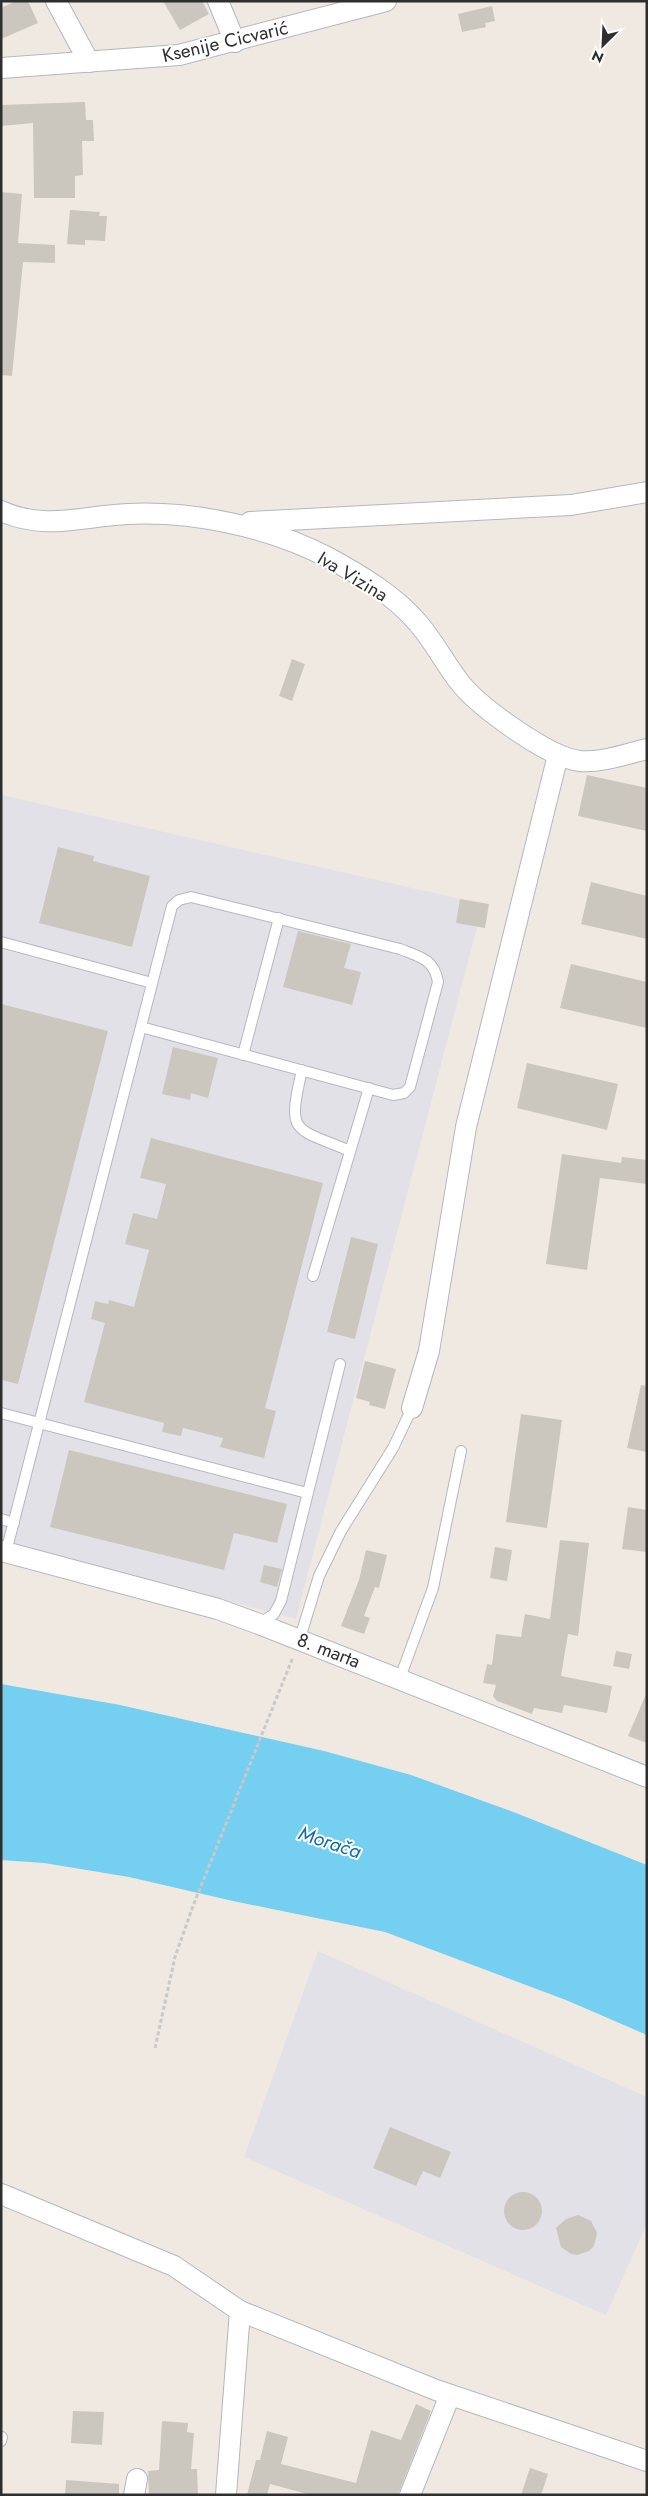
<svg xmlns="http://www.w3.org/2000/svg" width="648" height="2496" font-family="Jost,sans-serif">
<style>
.industrial{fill:#e3e1e8}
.water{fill:#75cff0}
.building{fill:#cbc7bf}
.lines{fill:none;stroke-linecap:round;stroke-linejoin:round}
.lane-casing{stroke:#b4b7c1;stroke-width:12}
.street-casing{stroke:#b4b7c1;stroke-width:22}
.path{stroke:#c9c9c9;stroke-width:3;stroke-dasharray:4 2.5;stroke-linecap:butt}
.lane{stroke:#fff;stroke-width:10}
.street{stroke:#fff;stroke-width:20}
.labels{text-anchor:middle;stroke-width:4;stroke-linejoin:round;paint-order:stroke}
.street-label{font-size:19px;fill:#2e2e2e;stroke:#fff}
.water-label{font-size:20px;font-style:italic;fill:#0d6fa3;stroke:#fff}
</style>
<rect width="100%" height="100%" fill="#efe9e1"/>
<g class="industrial">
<path d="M1,795L483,904L296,1619L1,1540Z"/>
<path d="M318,1951L647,2097V2224L606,2315L244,2157Z"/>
</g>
<path class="water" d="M1,1684L120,1705L324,1751L411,1775L516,1813L647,1865V2035L566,2000L385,1932L233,1901L129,1877L44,1863L1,1860Z"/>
<g class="building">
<path d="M16,1H28L38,23L1,39V8Z"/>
<path d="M163,1H202L209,14L180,30Z"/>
<path d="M492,6L495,21L485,23L486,27L462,32L458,14Z"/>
<path d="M85,102L86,120H93L94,141H82L83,175L75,176V198H34L33,123L1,126V105Z"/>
<path d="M1,192L22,194L18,243L55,245V263L23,262L12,376L1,375Z"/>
<path d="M70,210L100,212L99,216H107L105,241L85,240V245L67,244Z"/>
<path d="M292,659L305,664L292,701L279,696Z"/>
<path d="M587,775L647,788V831L578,816Z"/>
<path d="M58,847L94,856L93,861L150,876L132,947L39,923Z"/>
<path d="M591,882L647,896V939L581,924Z"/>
<path d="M460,899L489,904L485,928L456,923Z"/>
<path d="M298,931L351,944L344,968L361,972L352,1005L283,987Z"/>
<path d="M571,964L647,982V1028L560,1008Z"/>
<path d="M1,1004L108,1031L18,1384L1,1380Z"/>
<path d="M173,1047L218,1058L208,1098L191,1093L190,1100L162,1094Z"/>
<path d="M527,1063L618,1084L607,1130L517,1108Z"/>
<path d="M151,1138L323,1183L265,1408L276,1411L264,1458L220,1447L223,1438L183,1428L181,1436L162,1432L164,1423L84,1402L105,1323L91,1319L95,1301L108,1304L109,1300L134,1307L149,1250L125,1244L133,1213L157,1219L166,1184L140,1178Z"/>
<path d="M562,1154L621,1163L622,1157L647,1160V1184L600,1178L587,1270L546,1264Z"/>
<path d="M351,1237L378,1244L355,1339L327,1332Z"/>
<path d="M365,1361L396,1369L385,1409L369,1405L370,1402L356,1398Z"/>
<path d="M641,1385L647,1386V1452L627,1448Z"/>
<path d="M521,1414L562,1420L547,1528L506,1522Z"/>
<path d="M69,1450L287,1504L277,1543L234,1533L224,1570L50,1527Z"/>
<path d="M628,1507L647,1510V1552L622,1549Z"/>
<path d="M560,1540L589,1543L578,1636L568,1634L561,1676L612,1686L607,1713L564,1705L562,1713L534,1708L532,1714L497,1701L493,1696L496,1685L483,1683L487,1664L492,1665L496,1634L521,1637L525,1614L550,1619Z"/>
<path d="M495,1547L512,1550L507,1581L490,1578Z"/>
<path d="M366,1550L387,1555L379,1588L375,1587L364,1616L370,1618L364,1634L341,1626L359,1580Z"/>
<path d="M264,1565L282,1569L277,1587L260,1582Z"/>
<path d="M616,1651L632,1654L629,1669L613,1666Z"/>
<path d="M647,1692V1743L628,1736Z"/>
<path d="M390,2127L451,2152L440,2178L423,2171L416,2186L373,2168Z"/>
<circle cx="523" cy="2211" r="19"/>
<path d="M578,2215L591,2221L597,2233L594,2246L589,2251L577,2255L571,2254L561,2247L556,2228L566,2219Z"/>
<path d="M416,2404L431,2411L398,2495H311L270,2484L267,2495H247L256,2460H260L267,2431L288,2437L281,2464L356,2483L371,2430L401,2440Z"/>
<path d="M73,2411L104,2412L102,2445L71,2443Z"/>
<path d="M162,2421L188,2423L187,2432L194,2433L191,2469H197L198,2495H149L148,2471L159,2470Z"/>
<path d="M530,2468L548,2474L541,2495H521Z"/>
<path d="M66,2480L119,2484V2495H65Z"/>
</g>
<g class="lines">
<defs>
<g id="lane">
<path d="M1,942L152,983"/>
<path d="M243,1055L279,918"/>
<path d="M302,1070C287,1135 293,1127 350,1151"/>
<path d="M313,1276L369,1088"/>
<path d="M1,1413L307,1493"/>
<path d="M1,1519L14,1523"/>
<path d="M6,1552L172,906L179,900L191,897L400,949C420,957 434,959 438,982L410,1087L404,1093L393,1095L141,1027"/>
<path d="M259,1624L274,1614L281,1601L340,1364"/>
<path d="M300,1638L319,1576L341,1531L393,1448L412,1408"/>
<path d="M400,1678L433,1588L461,1451"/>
<path d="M1,2441L2,2437"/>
</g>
<g id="street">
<path d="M56,1L89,62"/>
<path d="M218,1L235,42"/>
<path d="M1,68L179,55L386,1"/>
<path d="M1,511C45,531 82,516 128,514C193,511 271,527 329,558C360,575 394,595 417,622C434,641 445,664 461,684C481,708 549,758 580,761C601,763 626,754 647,749"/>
<path d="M250,522L571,505L647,492"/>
<path d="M412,1408L429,1351L466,1127L558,755"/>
<path d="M1,1551L218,1609L259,1624L647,1777"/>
<path d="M1,2194L174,2266L240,2311L226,2495"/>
<path d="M240,2311L436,2390L647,2461"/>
<path d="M134,2495L137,2479"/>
<path d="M410,2495L450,2395"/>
</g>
</defs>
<use href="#lane" class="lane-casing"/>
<use href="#street" class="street-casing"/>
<path class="path" d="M155,2048L175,1957L193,1906L293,1657"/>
<use href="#lane" class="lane"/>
<use href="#street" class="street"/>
</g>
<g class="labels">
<g class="street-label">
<text transform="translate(225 41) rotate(-13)" y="7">Ksenije Cicvarić</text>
<text transform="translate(353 576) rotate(31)" y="7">Iva Vizina</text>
<text transform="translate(329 1650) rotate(21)" y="7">8. marta</text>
</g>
<g class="water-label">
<text transform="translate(330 1842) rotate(18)" y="7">Morača</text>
</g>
</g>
<rect width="648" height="2496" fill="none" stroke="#2e2e2e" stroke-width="5"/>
<g transform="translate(603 45) rotate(204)" stroke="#ffffff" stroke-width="4" paint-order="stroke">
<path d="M0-4L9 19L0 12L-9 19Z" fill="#2e2e2e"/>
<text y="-8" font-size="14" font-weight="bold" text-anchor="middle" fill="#2e2e2e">N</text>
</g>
</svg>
